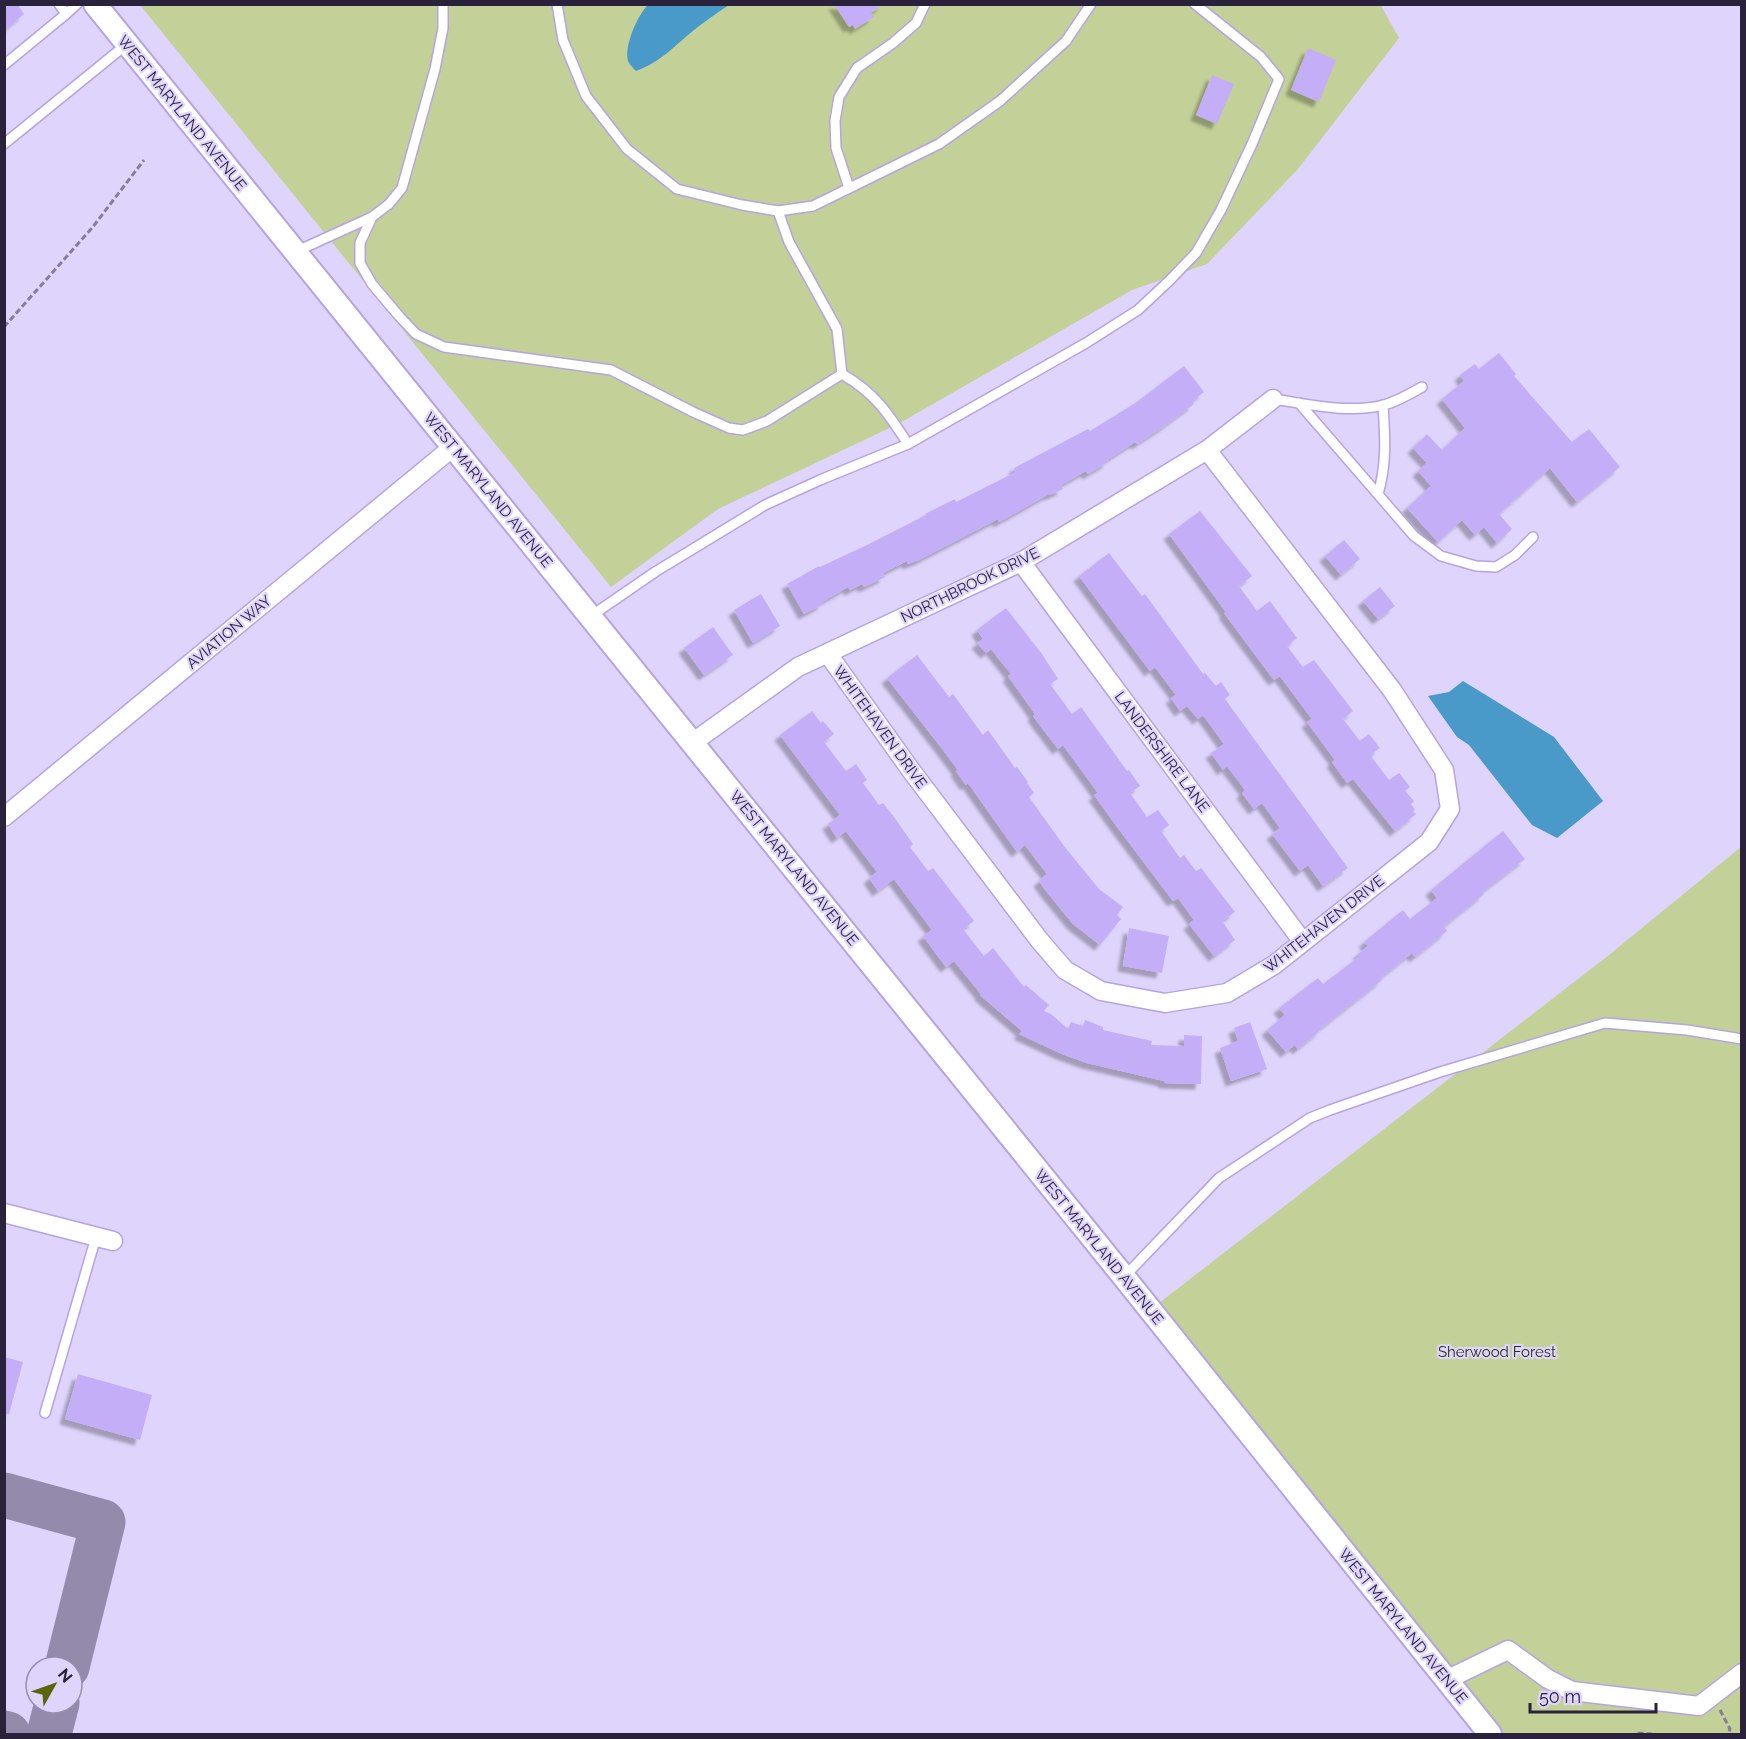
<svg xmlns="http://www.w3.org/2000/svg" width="1746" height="1739" font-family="Raleway,sans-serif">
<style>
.green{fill:#c3d098}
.water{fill:#4999c9}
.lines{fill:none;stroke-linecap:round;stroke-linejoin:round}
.taxiway{stroke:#948aab;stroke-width:45}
.building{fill:#c5aef8;filter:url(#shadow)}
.service-casing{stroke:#b6a3e2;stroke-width:12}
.minor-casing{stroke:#b6a3e2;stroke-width:21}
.tertiary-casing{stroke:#b6a3e2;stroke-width:26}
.path{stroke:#877e9e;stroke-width:3;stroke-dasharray:6 3;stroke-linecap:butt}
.service{stroke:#fff;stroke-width:9}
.minor{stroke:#fff;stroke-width:18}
.tertiary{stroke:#fff;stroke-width:22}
.labels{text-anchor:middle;stroke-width:4.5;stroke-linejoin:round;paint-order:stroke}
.street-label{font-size:15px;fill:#2a223a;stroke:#dfd4fb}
.park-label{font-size:15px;fill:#2a300d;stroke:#dfd4fb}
</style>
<defs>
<filter id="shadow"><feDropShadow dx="-5.5" dy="5.5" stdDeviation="1.5" flood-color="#0004"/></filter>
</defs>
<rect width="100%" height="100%" fill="#dfd4fb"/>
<g class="green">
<path d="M1380,4L1399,38L1298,169L1207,264L1132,290L898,424L718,509L611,587L140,5Z"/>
<path d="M1741,847V1734H1490L1150,1310L1609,955Z"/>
</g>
<g class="water">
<path d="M649,4H729V5C717,13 705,21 694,30C674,46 661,62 636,71C633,68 631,66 629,63C622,50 638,13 649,4Z"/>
<path d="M1463,681L1554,737L1603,801L1557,838L1532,825L1469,745L1457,737L1428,696L1449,692Z"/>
</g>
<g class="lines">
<g class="taxiway">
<path d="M4,1495L103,1522L67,1667"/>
<path d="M4,1733L8,1734"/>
<path d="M49,1734L57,1703"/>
</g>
</g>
<g class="building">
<path d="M4,4H17L24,14L4,31Z"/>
<path d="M834,4H884L871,13L874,17L855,29L853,25L849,27Z"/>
<path d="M1308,48L1336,60L1319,102L1291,90Z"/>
<path d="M1212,75L1234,84L1217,124L1196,115Z"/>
<path d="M1499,353L1516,374L1514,376L1572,442L1589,429L1620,467L1577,502L1550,468L1499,514L1512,529L1497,543L1484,527L1475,535L1462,520L1438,542L1407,508L1431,486L1418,471L1427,463L1413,448L1427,434L1442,450L1465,428L1442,399L1464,381L1460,375L1475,364L1479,369Z"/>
<path d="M1184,366L1204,392L1192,401L1194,404L1163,427L1137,444L1135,442L1107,460L1108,462L1088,474L1086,471L1061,485L1063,489L1050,495L1049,494L1019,511L999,522L998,519L919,560L908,564L907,561L883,573L885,577L864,587L862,584L850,590L848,587L822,602L823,604L804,614L787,584L819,566L820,567L869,544L926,515L925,514L955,499L956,502L1016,472L1014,468L1088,429L1090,431L1137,402Z"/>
<path d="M1200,511L1252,576L1239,586L1257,611L1270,601L1297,638L1287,646L1303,667L1314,660L1353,711L1343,719L1360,741L1369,734L1380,748L1370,755L1389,780L1399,773L1410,787L1405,791L1414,801L1411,804L1415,810L1413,811L1416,814L1395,831L1353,779L1347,783L1332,762L1335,760L1307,722L1312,719L1280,676L1274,680L1224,613L1226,612L1169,534Z"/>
<path d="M1344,540L1360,559L1341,575L1325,556Z"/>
<path d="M1109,553L1142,596L1145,594L1203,674L1205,673L1216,686L1221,682L1230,695L1225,699L1348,868L1323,886L1308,865L1300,871L1272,834L1280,828L1262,803L1254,809L1242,793L1245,790L1227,766L1223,770L1211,753L1224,744L1203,715L1198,719L1187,706L1180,711L1171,698L1176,695L1155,667L1150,671L1079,576Z"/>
<path d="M1380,587L1395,606L1378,619L1363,601Z"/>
<path d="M761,594L780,626L753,643L734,610Z"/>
<path d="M1006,608L1042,654L1058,679L1050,684L1072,714L1081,707L1127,771L1129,770L1140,786L1130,793L1147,817L1158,810L1169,825L1161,831L1180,858L1184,855L1196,871L1201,868L1235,912L1222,921L1235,940L1214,956L1189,924L1194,920L1178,898L1173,901L1118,828L1094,795L1098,793L1063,745L1058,749L1033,716L1035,714L1008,676L1011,674L991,649L986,653L977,643L983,639L977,630Z"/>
<path d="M713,627L733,655L704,675L684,648Z"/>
<path d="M917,655L949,697L953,694L983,735L988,730L1015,768L1017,767L1028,782L1027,783L1034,793L1029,797L1064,846L1099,889L1123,907L1117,915L1121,919L1100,945L1073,924L1046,891L1039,881L1047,874L1025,845L1017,852L968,783L966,785L956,771L958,770L940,746L887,678Z"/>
<path d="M812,711L821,723L823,721L834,734L824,742L846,771L856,764L867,780L863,783L879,805L883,803L894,817L913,844L910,847L928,871L933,868L974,921L963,929L984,956L993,948L1024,987L1026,985L1049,1005L1044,1011L1051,1014L1068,1029L1071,1022L1083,1026L1085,1020L1103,1027V1030L1152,1041L1151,1045L1184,1046V1035L1202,1036L1201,1084L1164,1083V1081L1087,1063L1062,1054L1019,1034L1022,1031L980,995L981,994L954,961L946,967L923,936L932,930L894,879L878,891L869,878L877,872L846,831L837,838L828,824L840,815L780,735Z"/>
<path d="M1503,831L1525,859L1482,892L1484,894L1444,926L1447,931L1415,957L1412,953L1380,978L1382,980L1320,1029L1321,1030L1298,1049L1295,1045L1286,1052L1267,1030L1285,1015L1279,1008L1318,978L1323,984L1360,956L1358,954L1368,946L1364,942L1403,910L1410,919L1437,898L1431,890Z"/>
<path d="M1129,928L1169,936L1162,973L1123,966Z"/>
<path d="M1250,1022L1267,1069L1231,1081L1220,1048L1238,1041L1234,1028Z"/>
<path d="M4,1357L23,1362L9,1414H4Z"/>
<path d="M78,1374L152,1395L140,1440L65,1419Z"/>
</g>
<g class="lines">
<defs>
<g id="service">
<path d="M59,4L66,14L77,4"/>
<path d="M557,4L563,40L586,96L627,149L677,189L742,205L778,211L813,206L939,144L1000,101L1066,41L1091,4"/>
<path d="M4,65L66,14"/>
<path d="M4,144L127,44"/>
<path d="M849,188L836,148L835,121L839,97L857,68L893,43L916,23L925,4"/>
<path d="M778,211L789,242L837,329L842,374C875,393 888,413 908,444"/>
<path d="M372,217L360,243V263L372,284L399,316L416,334L444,347L611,370L693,412L729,428L743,430L767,421L842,374"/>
<path d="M297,251L372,217L389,204L402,188L435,69L443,28V4"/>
<path d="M1273,399C1308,404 1349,414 1384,405C1398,401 1410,394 1422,387"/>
<path d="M1299,403L1414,536L1441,556L1476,566L1496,567L1515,555L1533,537"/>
<path d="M1378,494C1387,464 1385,436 1383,405"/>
<path d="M591,616L655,572L765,505L820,480L908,444L1086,343L1138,310L1169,281L1196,253L1221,210L1252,144L1279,79L1261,57L1195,4"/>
<path d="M1124,1277L1219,1178L1310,1118L1330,1110L1440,1072L1605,1023L1687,1030L1742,1039"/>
<path d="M45,1413L96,1237"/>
</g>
<g id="minor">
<path d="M1021,562L1303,942"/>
<path d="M828,654L910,769L1040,941L1065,970L1101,991L1165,1003L1227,993L1274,965L1429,842L1450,809L1444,770L1392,690L1207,450"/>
<path d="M692,743L798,667L1021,562L1207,450L1273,399"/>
<path d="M4,817L453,447"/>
<path d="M4,1213L113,1241"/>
<path d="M1446,1680L1508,1650L1548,1679L1572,1691L1699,1706L1742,1673"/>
</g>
<path id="tertiary" d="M95,4L1124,1277L1490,1734"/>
</defs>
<use href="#service" class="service-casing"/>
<use href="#minor" class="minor-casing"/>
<use href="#tertiary" class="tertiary-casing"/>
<g class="path">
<path d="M4,327L92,228L144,160"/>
<path d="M1720,1710L1730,1729L1728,1734"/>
<path d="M1638,1734L1639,1733L1652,1734"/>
</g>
<use href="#service" class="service"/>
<use href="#minor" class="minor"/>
<use href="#tertiary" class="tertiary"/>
</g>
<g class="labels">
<g class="street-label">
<text transform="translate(182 113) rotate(51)" y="5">WEST MARYLAND AVENUE</text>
<text transform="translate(488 490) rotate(51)" y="5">WEST MARYLAND AVENUE</text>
<text transform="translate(970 585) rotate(-26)" y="5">NORTHBROOK DRIVE</text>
<text transform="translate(229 632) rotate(-40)" y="5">AVIATION WAY</text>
<text transform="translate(880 727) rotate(54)" y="5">WHITEHAVEN DRIVE</text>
<text transform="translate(1162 752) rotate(53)" y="5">LANDERSHIRE LANE</text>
<text transform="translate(794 868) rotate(51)" y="5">WEST MARYLAND AVENUE</text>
<text transform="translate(1324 924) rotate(-38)" y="5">WHITEHAVEN DRIVE</text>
<text transform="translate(1099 1247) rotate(51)" y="5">WEST MARYLAND AVENUE</text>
<text transform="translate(1403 1626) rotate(51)" y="5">WEST MARYLAND AVENUE</text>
</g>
<g class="park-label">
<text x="1497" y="1357">Sherwood Forest</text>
</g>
</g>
<rect width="1746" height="1739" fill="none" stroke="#2a223a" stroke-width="12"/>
<g transform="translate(54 1685) rotate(50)"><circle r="28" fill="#dfd4fb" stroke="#978dae" stroke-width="1.5"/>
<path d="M0-4.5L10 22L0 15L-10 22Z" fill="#59660b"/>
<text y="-9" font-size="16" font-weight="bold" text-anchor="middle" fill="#2a223a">N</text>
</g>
<path d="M1530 1703v9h126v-9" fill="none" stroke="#2a223a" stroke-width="3"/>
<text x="1539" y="1703" font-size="18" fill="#2a223a" stroke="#dfd4fb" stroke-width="4.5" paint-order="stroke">50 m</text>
</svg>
